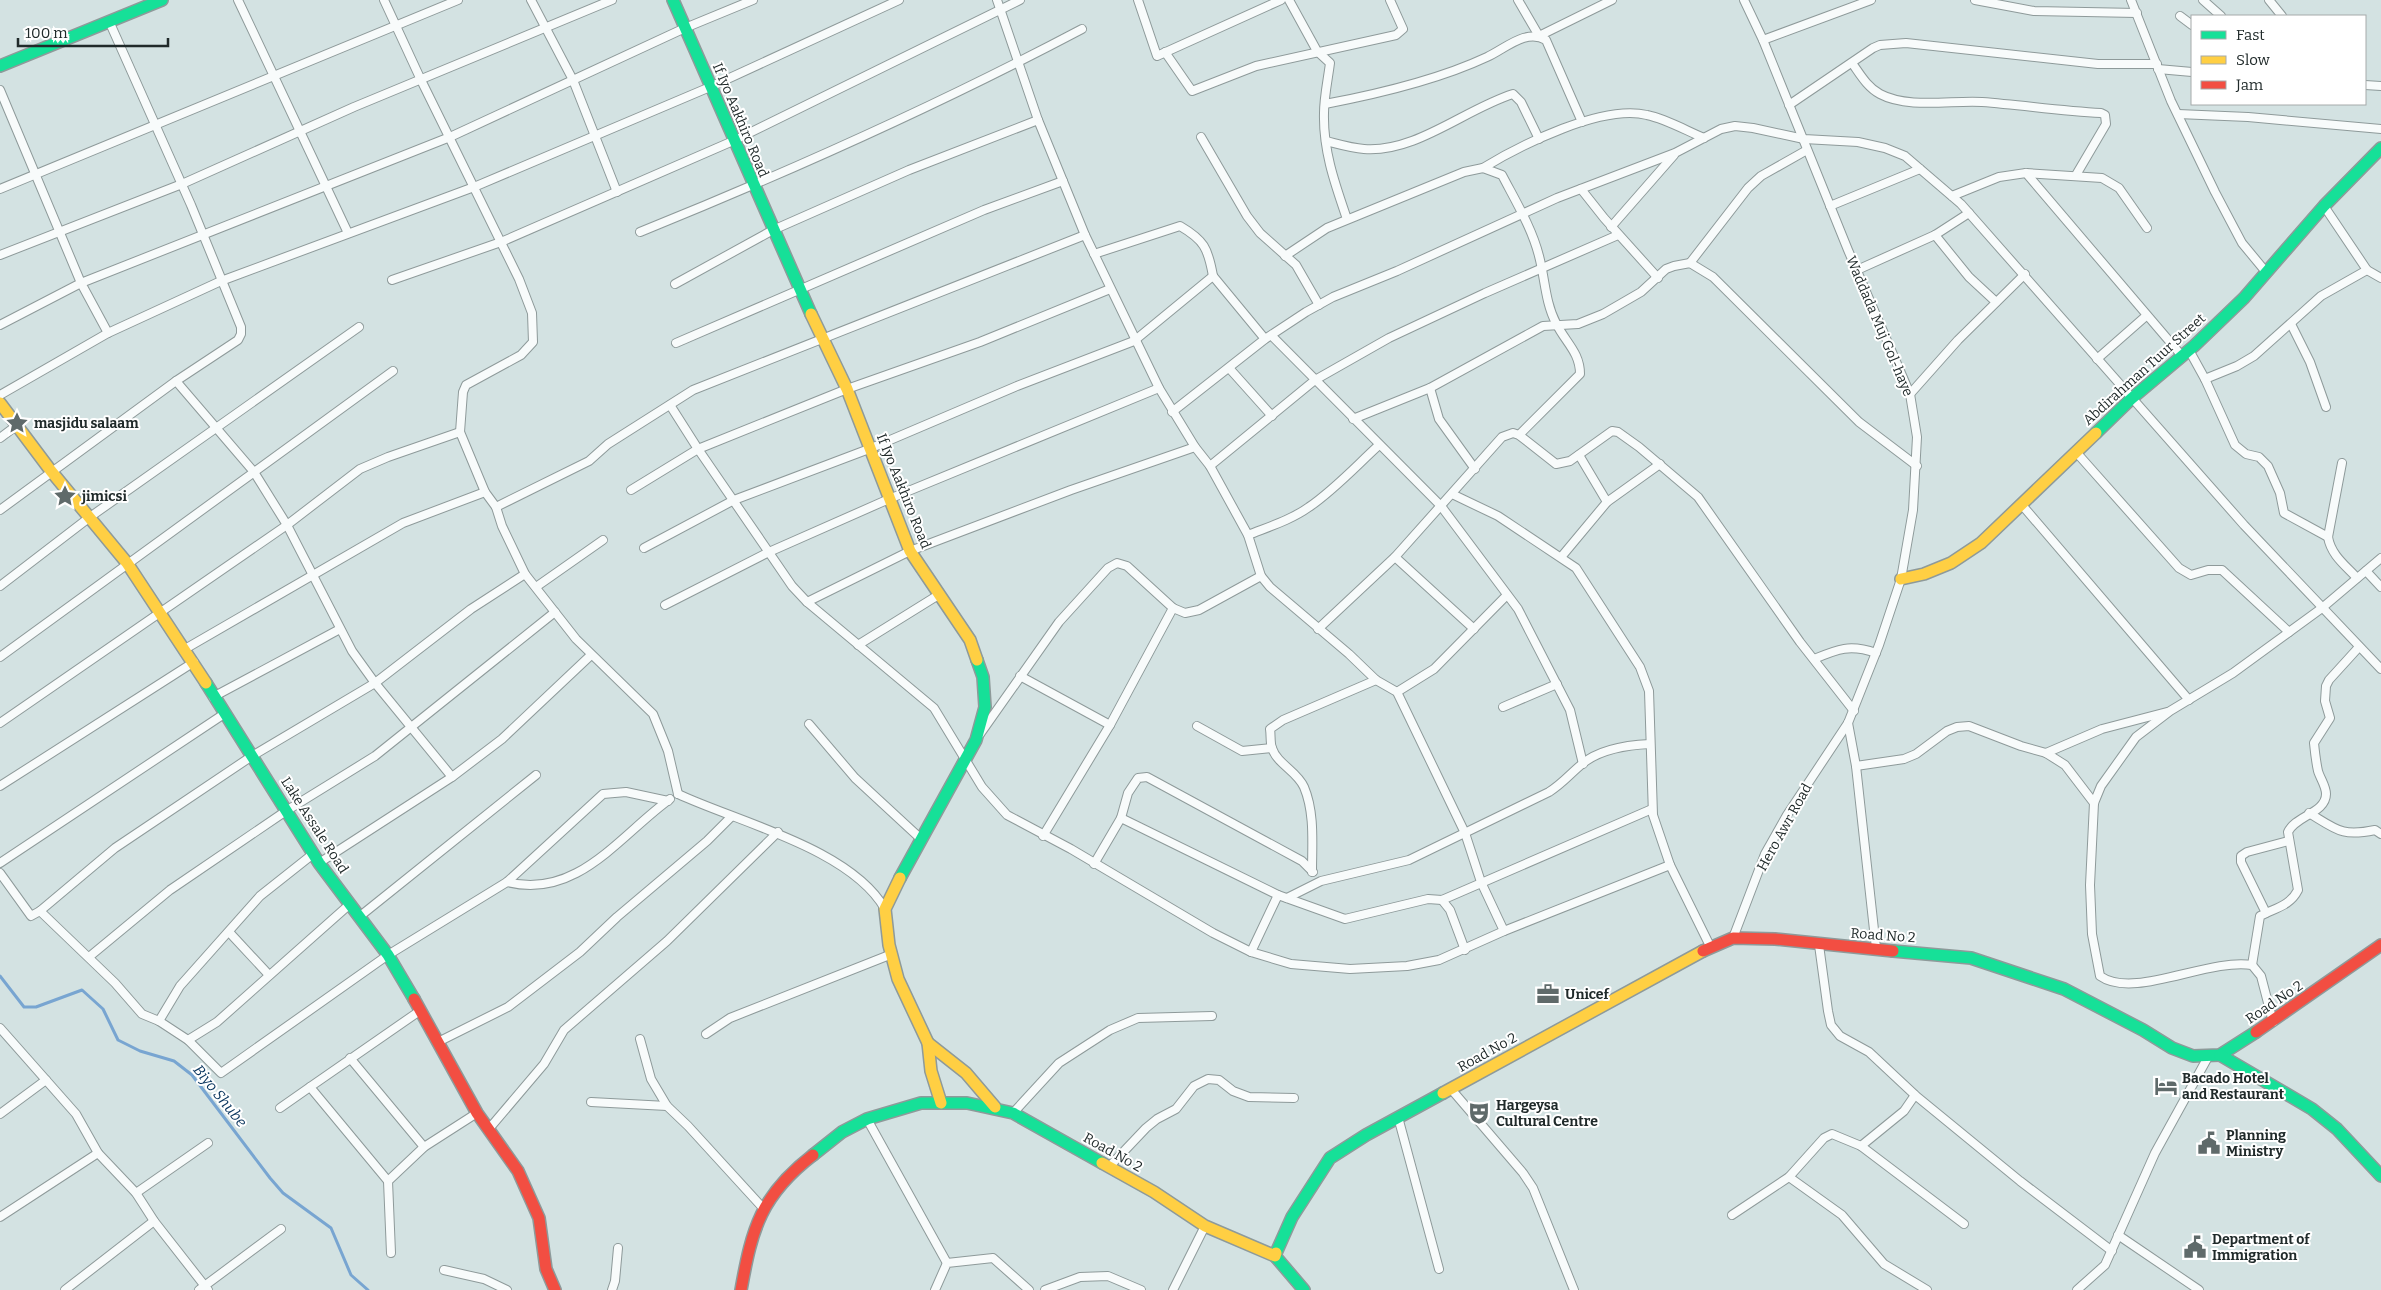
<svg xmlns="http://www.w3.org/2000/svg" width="2381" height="1290" font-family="Bitter,serif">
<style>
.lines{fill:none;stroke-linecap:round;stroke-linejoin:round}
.stream{stroke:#78a5d1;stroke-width:3}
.street-casing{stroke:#8e9a9a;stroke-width:10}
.fast-casing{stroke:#8e9a9a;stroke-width:14}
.slow-casing{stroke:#8e9a9a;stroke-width:14}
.jam-casing{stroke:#8e9a9a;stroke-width:14}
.street{stroke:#f8fbfb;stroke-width:8}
.fast{stroke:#16e098;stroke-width:11}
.slow{stroke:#ffcf43;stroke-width:11}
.jam{stroke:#f24e42;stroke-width:11}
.labels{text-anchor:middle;stroke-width:4;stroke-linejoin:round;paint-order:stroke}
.street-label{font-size:14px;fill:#202a2a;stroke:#fff}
.poi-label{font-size:14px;font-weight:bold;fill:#202a2a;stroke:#fff;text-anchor:start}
.water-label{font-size:15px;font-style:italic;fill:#07335c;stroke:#fff}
</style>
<rect width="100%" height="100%" fill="#d3e2e2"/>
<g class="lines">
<path class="stream" d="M0,976L24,1007H36L82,990L103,1009L118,1040L140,1051L174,1061L192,1075L270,1178L283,1193L331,1228L351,1275L368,1290"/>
<defs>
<g id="street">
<path d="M238,0L348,233"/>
<path d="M384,0L421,80L519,279L532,313L533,342L521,355L466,385L463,392L460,432"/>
<path d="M531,0L573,80L617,192"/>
<path d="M997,0L1038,120L1085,235L1159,388L1195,447L1210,466L1248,535L1261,576L1270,587L1349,654L1376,680L1397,692L1465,833L1481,882L1504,931"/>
<path d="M1138,0L1157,56L1281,0"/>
<path d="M1289,0L1317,51L1330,63C1328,79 1324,97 1324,113C1323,151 1335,184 1347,219"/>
<path d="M1518,0L1539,36L1612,0"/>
<path d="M1975,0L2034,11L2137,13"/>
<path d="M2131,0L2171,101L2215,192L2242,243L2266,272"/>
<path d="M2203,0L2221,16"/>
<path d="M2269,0L2282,16"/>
<path d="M2180,16L2192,25"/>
<path d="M109,21L191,205L241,327V334L238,340L176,381L254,472L287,525L352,651L375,683L452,777"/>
<path d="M1763,40L1871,0"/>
<path d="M1165,52L1192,91L1256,66L1396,35L1403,29L1390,0"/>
<path d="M1852,63C1860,74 1867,87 1880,94C1908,109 1952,100 1982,102C2022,105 2061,111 2101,113L2105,115L2106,124L2076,175"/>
<path d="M2158,69L2192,72"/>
<path d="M2365,85L2381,86"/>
<path d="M0,90L81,283L0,325"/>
<path d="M1325,104C1378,94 1438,80 1487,57C1505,49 1526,28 1546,40L1582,122"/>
<path d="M1789,105L1873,48L1880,45L1906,43L2098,64H2157"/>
<path d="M2178,114L2248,117L2381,129"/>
<path d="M1201,137L1247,216L1260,233L1296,265L1319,305"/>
<path d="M1326,141C1338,144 1351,148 1364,149C1416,153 1465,109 1513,94L1521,102L1539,139"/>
<path d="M1483,168C1521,145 1602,104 1647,115C1666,119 1685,130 1704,138"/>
<path d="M2026,173L2182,356"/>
<path d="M0,189L458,0"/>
<path d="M1581,189L1604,218L1658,278"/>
<path d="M1952,196L1999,177L2026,173L2102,178L2119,188L2147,228"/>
<path d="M1830,206L1920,169"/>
<path d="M2324,206L2367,270L2381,278"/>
<path d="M1611,227L1674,155"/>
<path d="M640,232C791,171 940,104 1082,29"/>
<path d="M1935,235L1969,277L1996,302"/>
<path d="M1094,254L1180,226C1204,240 1208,248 1213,276"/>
<path d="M0,255L182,184L354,107L612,0"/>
<path d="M1285,256L1327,228L1464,172L1483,168L1502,175C1515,200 1532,228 1539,256C1545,278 1545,302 1556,323C1565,342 1580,352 1580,374L1519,435"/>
<path d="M1690,263L1748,188L1761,176L1807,150"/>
<path d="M1857,270L1935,235L1969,213"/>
<path d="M392,280L501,242L733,141L1020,0"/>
<path d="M675,284L773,230L909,170L1038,120"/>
<path d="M1110,289L980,342L847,389L698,449L792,586L807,602L934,708L982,787L1007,815L1071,849L1213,933L1251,952L1291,964L1350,969L1407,966L1439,960L1504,931L1670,865"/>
<path d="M2291,324L2310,362L2326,407"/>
<path d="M108,333L81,283L450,137L685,28L753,0"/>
<path d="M1272,336L1441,506L1518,609L1570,710L1583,764"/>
<path d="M676,343L984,210L1063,181"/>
<path d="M2189,350L2205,379L2235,445L2246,454L2259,457L2268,466L2280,493L2284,513L2328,537"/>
<path d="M2097,359L2146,316"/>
<path d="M1229,368L1272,416"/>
<path d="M2205,379L2237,366L2254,356L2321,296L2367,270"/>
<path d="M1430,388L1439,419L1475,469"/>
<path d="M1910,394L1958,340L2025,274"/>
<path d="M0,395L108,333L221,281L474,187L710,87L899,0"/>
<path d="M1172,412L1265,339L1306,312L1333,297L1397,271L1557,198L1675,153L1721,129L1735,126L1753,128L1804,139L1858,142L1885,148L1905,156L1961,204L2244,525L2381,669"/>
<path d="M1353,419L1430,388L1543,326L1578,324L1603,314L1641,292L1666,269L1674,266L1690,263L1713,277L1859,422L1917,466"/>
<path d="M0,438L16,426"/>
<path d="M2076,452L2179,568L2191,575L2208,570H2222L2289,632"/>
<path d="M1579,455L1607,502"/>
<path d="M2342,463L2328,537C2331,555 2345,565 2357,578"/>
<path d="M1210,466L1315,380L1389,338L1485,293L1618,235"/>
<path d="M631,490L698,449L670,405"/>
<path d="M1452,494L1498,516L1576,568L1640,667L1649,691L1653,815L1670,865L1711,948"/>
<path d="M2022,505L2189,700"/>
<path d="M496,507L589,461L608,444L693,390L1085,235"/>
<path d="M0,510L176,381"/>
<path d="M1248,535C1268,527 1291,520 1309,507C1334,490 1356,466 1379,445"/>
<path d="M644,548L734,500L869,449L1017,386L1134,341L1213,276L1265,339"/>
<path d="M1562,556L1607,502L1660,464"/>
<path d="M1395,557L1474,629"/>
<path d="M2366,571L2381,587"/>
<path d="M0,586L90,517L359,327"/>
<path d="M536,587L603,540"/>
<path d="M807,602L910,551L1071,490L1195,447"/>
<path d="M665,605L769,552L889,499L1159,388"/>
<path d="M1318,629L1395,557L1502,437L1513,433L1519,435L1556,464L1570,461L1612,431L1618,432L1639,447L1698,497L1800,642L1854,711"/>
<path d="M858,645L940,594"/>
<path d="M185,649L403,523L485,492"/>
<path d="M0,657L393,371"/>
<path d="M1814,659C1838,649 1850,644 1876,653"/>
<path d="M1020,676L1110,725"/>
<path d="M1397,692L1434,669L1507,595"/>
<path d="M213,697L340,629"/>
<path d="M1503,707L1557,684"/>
<path d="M0,723L287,525L360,469L388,457L460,432L485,492L496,507L502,526L525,574L576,639L653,714L668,751L678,794"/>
<path d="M1848,723L1856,766L1876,948"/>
<path d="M809,724L855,778L921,839"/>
<path d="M1197,726L1242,751L1272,748"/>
<path d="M980,734L1059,622L1108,568L1117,563L1127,566L1173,608"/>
<path d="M2046,753L2102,729L2167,712"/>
<path d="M1856,766L1904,759L1916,754L1947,731L1957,727L1969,726L2021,746L2046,753L2065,765L2094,803"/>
<path d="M0,786L194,662"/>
<path d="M678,794C738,822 851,849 885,909"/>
<path d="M2309,813C2337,830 2342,837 2375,830L2381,834"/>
<path d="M1121,818L1128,793L1138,778L1147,777L1302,861L1313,872"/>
<path d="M1043,836L1110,725L1173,608L1185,613L1199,610L1261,576"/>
<path d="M0,863L224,714"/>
<path d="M319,863L452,777L502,739L591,655"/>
<path d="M1094,864L1121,818L1278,895L1345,919L1428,899L1442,900L1652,809"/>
<path d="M1312,872C1312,844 1315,813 1304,787C1297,771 1277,764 1272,748C1270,743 1271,735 1270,729L1283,720L1376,680"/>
<path d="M0,873L31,916L40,911L115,848L252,756L375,683L471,609L525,574"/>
<path d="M507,882C577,900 620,835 670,799"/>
<path d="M1287,898L1321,881L1409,860L1549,792C1562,784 1570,774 1582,764C1600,749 1627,745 1650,744"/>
<path d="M1442,900L1450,910L1465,950"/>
<path d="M40,911L115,983L142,1014L159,1021L188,1040L221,1073L388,955L507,882L603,794L626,792L668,801"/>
<path d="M2266,913L2241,862V856L2247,852L2288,841"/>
<path d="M359,917L536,775"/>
<path d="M229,932L269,975"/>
<path d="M1733,938L1765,854L1787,815L1848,723L1879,645L1901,579L1913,510L1917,437L1910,394L1848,250L1763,40L1744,0"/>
<path d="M1819,945L1828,1011L1831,1025L1840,1036L1869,1052L1915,1095L2020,1181L2112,1251"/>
<path d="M1251,952L1278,895"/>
<path d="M89,957L170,890L286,811L375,756L555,612"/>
<path d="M2252,965L2260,916C2275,908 2290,906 2298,890L2288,832C2295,816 2326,813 2326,794C2326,786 2320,778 2318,771C2316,762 2315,753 2314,743L2330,718L2325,701L2326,686L2329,680L2359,647"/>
<path d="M159,1021L180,986L260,896L313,854"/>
<path d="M2273,1022L2261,976L2252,965C2207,958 2134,1000 2100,976L2092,934L2090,885L2094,803L2101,786L2136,737L2170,711L2233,673L2322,608L2381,558"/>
<path d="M0,1028L76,1114L98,1153"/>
<path d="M706,1034L730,1018L892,954"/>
<path d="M640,1039L651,1079L667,1106L688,1126L763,1208"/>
<path d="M188,1040L217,1022L350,904"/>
<path d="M438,1042L508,1007L580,952L617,917L707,841L731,817"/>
<path d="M350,1058L424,1147"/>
<path d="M1451,1089L1523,1173L1533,1188L1574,1290"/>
<path d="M591,1102L667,1106"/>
<path d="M280,1108L310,1087"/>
<path d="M1013,1113L1059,1063L1110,1030L1138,1018L1212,1016"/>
<path d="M0,1114L46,1080"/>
<path d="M1398,1117L1439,1269"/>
<path d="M867,1119L947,1263"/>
<path d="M488,1130L544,1064L564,1030L667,941L778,832"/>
<path d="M1861,1146L1904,1111L1915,1095"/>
<path d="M1109,1167L1146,1128L1157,1119L1176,1109L1194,1086L1208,1079L1219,1080L1233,1091L1249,1097L1294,1098"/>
<path d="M1789,1177L1842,1215L1884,1264L1927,1290"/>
<path d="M388,1181L310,1087L421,1010"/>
<path d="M136,1193L208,1143"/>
<path d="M1732,1215L1789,1177L1824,1138L1832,1134L1861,1146L1964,1224"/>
<path d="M0,1217L98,1153L136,1193L154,1221L208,1290"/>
<path d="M2118,1235L2199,1290"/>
<path d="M391,1253L388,1181L424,1147L477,1113"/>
<path d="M444,1270L484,1279L507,1290"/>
<path d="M65,1290L154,1221"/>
<path d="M199,1290L281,1229"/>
<path d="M612,1290L615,1281L618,1248"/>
<path d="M935,1290L947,1263L993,1258L1029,1290"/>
<path d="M1045,1290L1080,1277L1108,1276L1141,1290"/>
<path d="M1173,1290L1205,1226"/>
<path d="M2077,1290L2105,1265L2155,1153L2208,1057"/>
</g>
<g id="fast">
<path d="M673,0L811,314"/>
<path d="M0,66L162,0"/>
<path d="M2096,433L2131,399L2194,346L2244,298L2324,206L2381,148"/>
<path d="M206,683L319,863L388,955L414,999"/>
<path d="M900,878L976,740L985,707L983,677L977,660"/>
<path d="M1893,951L1971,958L2064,989L2143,1030L2172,1048L2193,1056L2220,1055L2256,1032"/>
<path d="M2220,1055L2312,1109L2337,1129L2381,1176"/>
<path d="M813,1155L842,1132L867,1119L921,1103H967L1013,1113L1102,1163"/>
<path d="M1276,1253L1292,1217L1330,1158L1366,1135L1443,1093"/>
<path d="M1275,1256L1304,1290"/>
</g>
<g id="slow">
<path d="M811,314L847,389L910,551L970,640L977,660"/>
<path d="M0,403L51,471L127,563L206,683"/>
<path d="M1901,579L1924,574L1951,563L1981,543L2096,433"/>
<path d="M900,878L885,909L889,945L898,979L928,1043L931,1071L941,1103"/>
<path d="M928,1043L966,1073L995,1107"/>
<path d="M1443,1093L1703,951"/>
<path d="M1102,1163L1154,1192L1205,1226L1275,1256L1276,1253"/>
</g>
<g id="jam">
<path d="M1703,951L1733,938L1775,939L1893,951"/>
<path d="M414,999L477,1113L518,1171L539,1218L546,1269L555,1290"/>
<path d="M2256,1032L2381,945"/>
<path d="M741,1290C752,1228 761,1195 813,1155"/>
</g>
</defs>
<use href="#street" class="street-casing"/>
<use href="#fast" class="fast-casing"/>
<use href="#slow" class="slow-casing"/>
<use href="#jam" class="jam-casing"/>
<use href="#street" class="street"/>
<use href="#fast" class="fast"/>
<use href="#slow" class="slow"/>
<use href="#jam" class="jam"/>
</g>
<defs>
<symbol id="sight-bare" viewBox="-9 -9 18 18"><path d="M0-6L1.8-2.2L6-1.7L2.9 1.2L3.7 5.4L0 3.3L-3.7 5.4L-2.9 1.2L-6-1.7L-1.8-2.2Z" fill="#5f6a6a" stroke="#fff" stroke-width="2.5" paint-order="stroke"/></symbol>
<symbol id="office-bare" viewBox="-9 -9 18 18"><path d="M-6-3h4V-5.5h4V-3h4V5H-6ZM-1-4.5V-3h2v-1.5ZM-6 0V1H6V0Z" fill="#5f6a6a" stroke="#fff" stroke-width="2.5" paint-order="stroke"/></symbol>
<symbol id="hotel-bare" viewBox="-9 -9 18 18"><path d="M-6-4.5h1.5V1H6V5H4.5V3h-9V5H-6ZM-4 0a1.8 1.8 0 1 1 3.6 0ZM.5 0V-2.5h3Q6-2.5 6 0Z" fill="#5f6a6a" stroke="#fff" stroke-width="2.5" paint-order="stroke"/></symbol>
<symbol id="theatre-bare" viewBox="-9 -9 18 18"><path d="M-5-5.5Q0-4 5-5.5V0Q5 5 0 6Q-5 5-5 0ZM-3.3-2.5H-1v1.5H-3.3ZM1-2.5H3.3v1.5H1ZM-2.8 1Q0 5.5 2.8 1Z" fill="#5f6a6a" stroke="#fff" stroke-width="2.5" paint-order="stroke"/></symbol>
<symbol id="civic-bare" viewBox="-9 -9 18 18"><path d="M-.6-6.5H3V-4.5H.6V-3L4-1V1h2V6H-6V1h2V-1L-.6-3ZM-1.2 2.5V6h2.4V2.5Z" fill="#5f6a6a" stroke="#fff" stroke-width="2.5" paint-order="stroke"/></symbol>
</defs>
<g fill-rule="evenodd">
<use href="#sight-bare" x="1" y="407" width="32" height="32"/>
<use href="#sight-bare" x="49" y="480" width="32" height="32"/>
<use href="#office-bare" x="1532" y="978" width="32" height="32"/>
<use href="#hotel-bare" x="2150" y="1070" width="32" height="32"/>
<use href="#theatre-bare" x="1463" y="1097" width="32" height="32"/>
<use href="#civic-bare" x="2193" y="1127" width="32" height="32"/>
<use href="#civic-bare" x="2179" y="1231" width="32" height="32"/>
</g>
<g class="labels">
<g class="street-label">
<text transform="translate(741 120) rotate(67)" y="5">If Iyo Aakhiro Road</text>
<text transform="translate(1880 326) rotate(67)" y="5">Waddada Muj Gol-haye</text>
<text transform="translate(2144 369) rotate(-42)" y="5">Abdirahman Tuur Street</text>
<text transform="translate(904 491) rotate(68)" y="5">If Iyo Aakhiro Road</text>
<text transform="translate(315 825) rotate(57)" y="5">Lake Assale Road</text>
<text transform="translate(1784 827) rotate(-61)" y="5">Hero Awr Road</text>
<text transform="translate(1883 935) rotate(4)" y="5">Road No 2</text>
<text transform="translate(2274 1002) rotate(-34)" y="5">Road No 2</text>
<text transform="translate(1487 1052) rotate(-29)" y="5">Road No 2</text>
<text transform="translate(1113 1152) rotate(29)" y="5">Road No 2</text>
</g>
<g class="poi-label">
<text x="34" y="428">masjidu salaam</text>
<text x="82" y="501">jimicsi</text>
<text x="1565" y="999">Unicef</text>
<text x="2182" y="1083">Bacado Hotel<tspan x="2182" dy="16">and Restaurant</tspan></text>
<text x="1496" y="1110">Hargeysa<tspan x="1496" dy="16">Cultural Centre</tspan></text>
<text x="2226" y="1140">Planning<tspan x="2226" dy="16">Ministry</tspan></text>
<text x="2212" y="1244">Department of<tspan x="2212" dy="16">Immigration</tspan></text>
</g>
<g class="water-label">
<text transform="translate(220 1096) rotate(51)" y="5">Biyo Shube</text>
</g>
</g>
<rect x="2191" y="15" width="175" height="90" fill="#ffffff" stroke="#a6aaaa"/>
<rect x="2201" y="31" width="25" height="8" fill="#16e098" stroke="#a6aaaa"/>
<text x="2236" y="40" font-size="15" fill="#202a2a">Fast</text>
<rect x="2201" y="56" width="25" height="8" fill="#ffcf43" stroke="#a6aaaa"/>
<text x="2236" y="65" font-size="15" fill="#202a2a">Slow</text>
<rect x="2201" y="81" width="25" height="8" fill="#f24e42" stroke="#a6aaaa"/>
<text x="2236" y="90" font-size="15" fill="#202a2a">Jam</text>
<path d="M18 38v8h150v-8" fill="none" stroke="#202a2a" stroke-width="2.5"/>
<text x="25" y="38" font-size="15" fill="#202a2a" stroke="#ffffff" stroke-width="4" paint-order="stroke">100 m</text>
</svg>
